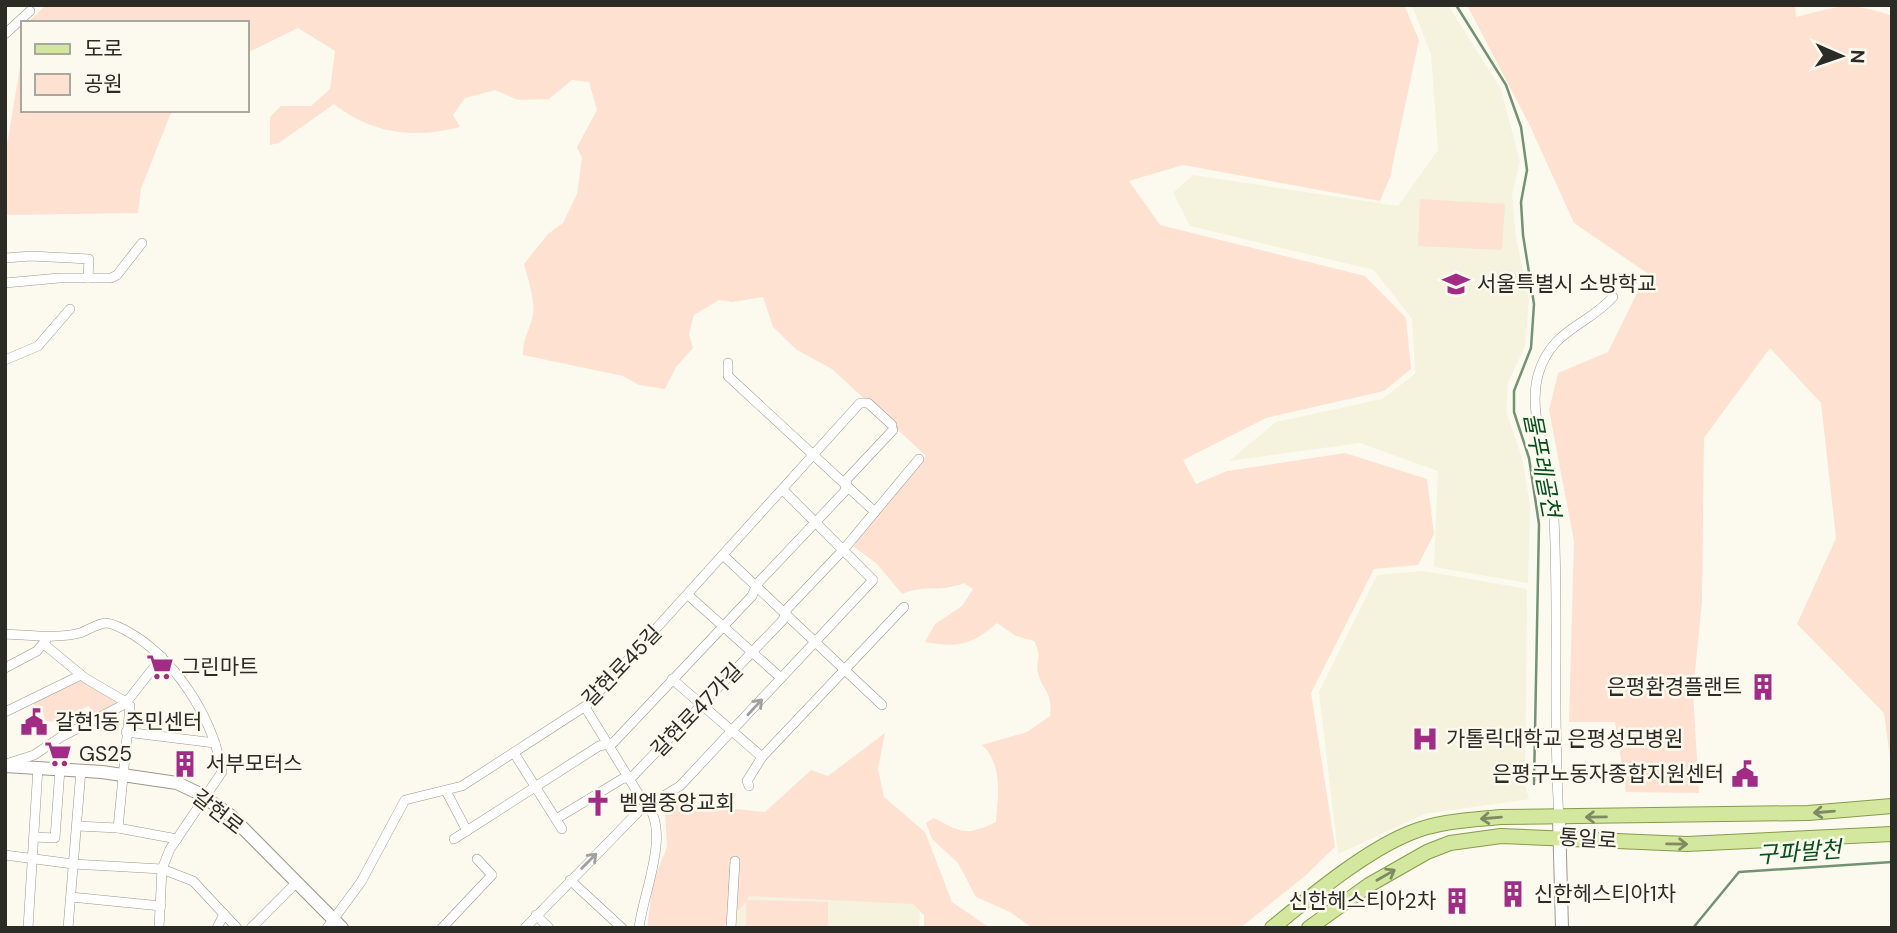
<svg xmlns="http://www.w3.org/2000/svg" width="1897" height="933" font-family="'DM Sans','Noto Sans KR',sans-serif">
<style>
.built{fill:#f5f2de}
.green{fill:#fee1d1}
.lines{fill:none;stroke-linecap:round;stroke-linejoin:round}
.stream{stroke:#719273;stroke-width:2.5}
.street-casing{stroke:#9a988d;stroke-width:10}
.secondary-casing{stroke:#9a988d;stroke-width:14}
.primary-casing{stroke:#859c4b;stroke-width:16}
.street{stroke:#fff;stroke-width:9}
.secondary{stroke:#fff;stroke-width:12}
.primary{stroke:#d3e89e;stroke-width:14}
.oneway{stroke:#a0a09e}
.oneway2{stroke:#808a62}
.labels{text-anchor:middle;stroke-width:5;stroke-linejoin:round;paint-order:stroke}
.poi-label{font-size:21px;fill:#2c2c27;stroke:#fcfaee;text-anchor:start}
.street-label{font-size:21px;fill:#2c2c27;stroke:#fcfaee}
.water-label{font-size:23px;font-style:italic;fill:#044f1b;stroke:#fcfaee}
</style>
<rect width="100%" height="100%" fill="#fcfaee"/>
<g class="built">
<path d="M1412,5H1448L1501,89L1520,162L1512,194L1516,238L1529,299L1525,346L1508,383L1506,412L1522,457L1530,505L1528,583L1434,567L1438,471L1360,443L1229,461L1276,422L1382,399L1415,374L1412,319L1374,270L1190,226L1173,193L1193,175L1398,206L1438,150L1431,55Z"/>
<path d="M1423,571L1527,589L1525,785L1529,799L1425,814L1338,854L1319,692L1377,575Z"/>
<path d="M737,893L913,898L920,906L919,928H737Z"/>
</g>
<g class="green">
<path d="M46,5H1404L1419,40L1390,177L1380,201L1183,165L1129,181L1160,225L1365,276L1406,318L1411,369L1384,391L1266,418L1183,460L1196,484L1227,471L1345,453L1427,479L1434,534L1418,565L1374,569L1311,693L1335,847L1305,876L1240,928H1032L1010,912L976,897L958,863L932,839L926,823L934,818C962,833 967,836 996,822C998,795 1003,764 982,745L1027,732L1050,716C1053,690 1043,693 1038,673C1035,659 1043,659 1034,641L1016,636L997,623C972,645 958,648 925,642L935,624L962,606L973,589L964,583C940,593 925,584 902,594L877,564L853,546L926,456L832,369L797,350L773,327L763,297L732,302L719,300L694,315L689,334L693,348L676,367L665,389L639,385L623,376L523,355C522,339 530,330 533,315C535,298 528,280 524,264L548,234L563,223L577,194L582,158L577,147L597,110L589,82L572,80L549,99L518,100L495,90L465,98L453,115L460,127C414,139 372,134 334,104L279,143L270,145V117L281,106H311L330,89L335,51L298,28L247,53V23H27Z"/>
<path d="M1467,5H1795L1796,17C1839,6 1849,1 1892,16V772L1884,713L1797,624L1836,538L1821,403L1770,348L1704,438L1702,602L1693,692L1699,793L1626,792L1615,722H1569L1574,541L1549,410L1558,373L1608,352L1647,273L1574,223L1530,126Z"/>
<path d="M23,49V110H172L141,189L138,213L5,215V157Z"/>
<path d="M1420,199L1505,204L1502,250L1418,246Z"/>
<path d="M81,675L112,693L117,702L95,715L89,706L51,722L45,720L43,711L39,713L32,701Z"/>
<path d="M885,733L878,769L884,797L925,832L952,902L990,928H924V915L913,904L749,896L747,900L828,902V928H746V902L722,928H647L653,882L667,847L665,813L679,803L765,812L811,770L828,776Z"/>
</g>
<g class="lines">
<g class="stream">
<path d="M1456,5L1506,85L1521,127L1527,170L1521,202L1523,235L1534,304L1531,348L1514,391V412L1529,458L1539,524L1534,784"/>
<path d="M1693,928L1739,872L1892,862"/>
</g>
<defs>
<g id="street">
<path d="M5,34L30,11"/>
<path d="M5,258L31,256L89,259L88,278"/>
<path d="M5,283L59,278H111L117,275L142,243"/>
<path d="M5,360L38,346L70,309"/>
<path d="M728,363V376L875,512"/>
<path d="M724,556L882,705"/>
<path d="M688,595L781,678"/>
<path d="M5,634C30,635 56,639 80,633C88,630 97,624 105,623C112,623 119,627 125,630C174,656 213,717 222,772L170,849L162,869L159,928"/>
<path d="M45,645L85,678L126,702"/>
<path d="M5,668L37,651L46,640"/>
<path d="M672,679L762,757"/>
<path d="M585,707L641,798C675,826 643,891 639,928"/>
<path d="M5,712L81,675"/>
<path d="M126,732L215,743"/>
<path d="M514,753L562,829"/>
<path d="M6,764L34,755L61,737L125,704L162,657"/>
<path d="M749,786L747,781L762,757L904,607"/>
<path d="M446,791L467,831"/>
<path d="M1559,818C1552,712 1560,606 1553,500C1550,459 1527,416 1538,375C1551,329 1586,327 1613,297"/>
<path d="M556,819L622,779L633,776L783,620L787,609L844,549L919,459"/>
<path d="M77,826L118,828L177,839"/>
<path d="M118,828L130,706L125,704"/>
<path d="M34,837L55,838L60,769"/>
<path d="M454,839L599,746L613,743L752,596L757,584L845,491L847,479L893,430"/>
<path d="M5,855L73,864L162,869L193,881L237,928"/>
<path d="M570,880L622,928"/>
<path d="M71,897L161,906"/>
<path d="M536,915L549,928"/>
<path d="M28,928L38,767"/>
<path d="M68,928L81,770"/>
<path d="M217,928L224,914"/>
<path d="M251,928L296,883"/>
<path d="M327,928L361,882L405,800L462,786L587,705L860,403H868L892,425"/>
<path d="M442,928L492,875L477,859"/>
<path d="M525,928L640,810L680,786L873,580L784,491"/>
<path d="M731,928L735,861"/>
</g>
<g id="secondary">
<path d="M5,766L102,772L177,783L198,793L230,815L342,928"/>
<path d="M1559,818L1562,928"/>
</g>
<g id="primary">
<path d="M1272,928C1310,897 1365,851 1410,833C1439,821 1470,820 1501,817L1808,813L1892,806"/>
<path d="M1309,928L1369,885L1427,852L1450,843L1501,836L1687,844L1892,834"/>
</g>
</defs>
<use href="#street" class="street-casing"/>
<use href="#secondary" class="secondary-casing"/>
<use href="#primary" class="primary-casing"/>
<use href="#street" class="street"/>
<use href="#secondary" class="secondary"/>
<use href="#primary" class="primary"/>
</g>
<defs><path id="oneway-shaft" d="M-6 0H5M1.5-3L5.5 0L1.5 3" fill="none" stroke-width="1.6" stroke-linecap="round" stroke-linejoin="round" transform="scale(1.75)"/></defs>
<g class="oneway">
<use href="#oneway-shaft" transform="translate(755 707) rotate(-47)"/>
<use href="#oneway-shaft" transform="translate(589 861) rotate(-45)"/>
</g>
<g class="oneway2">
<use href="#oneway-shaft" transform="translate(1824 812) rotate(175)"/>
<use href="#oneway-shaft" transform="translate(1596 817) rotate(179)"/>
<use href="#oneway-shaft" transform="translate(1491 818) rotate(175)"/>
<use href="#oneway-shaft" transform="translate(1677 844) rotate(1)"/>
<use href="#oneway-shaft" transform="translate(1386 875) rotate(-30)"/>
</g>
<defs>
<symbol id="school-bare" viewBox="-9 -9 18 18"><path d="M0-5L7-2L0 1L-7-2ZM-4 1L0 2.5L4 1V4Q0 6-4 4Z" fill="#a02c86" stroke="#fcfaee" stroke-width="2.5" paint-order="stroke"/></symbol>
<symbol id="supermarket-bare" viewBox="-9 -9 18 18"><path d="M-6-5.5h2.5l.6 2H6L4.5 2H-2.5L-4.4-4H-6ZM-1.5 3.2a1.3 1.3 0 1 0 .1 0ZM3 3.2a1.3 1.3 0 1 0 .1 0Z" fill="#a02c86" stroke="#fcfaee" stroke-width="2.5" paint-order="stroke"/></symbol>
<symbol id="building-bare" viewBox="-9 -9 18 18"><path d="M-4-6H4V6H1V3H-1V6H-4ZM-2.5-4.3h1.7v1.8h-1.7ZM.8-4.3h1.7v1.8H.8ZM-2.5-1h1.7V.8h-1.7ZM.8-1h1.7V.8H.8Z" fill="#a02c86" stroke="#fcfaee" stroke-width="2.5" paint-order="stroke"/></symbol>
<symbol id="civic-bare" viewBox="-9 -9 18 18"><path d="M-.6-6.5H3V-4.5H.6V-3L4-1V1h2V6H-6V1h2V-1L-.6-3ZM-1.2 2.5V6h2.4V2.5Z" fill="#a02c86" stroke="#fcfaee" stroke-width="2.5" paint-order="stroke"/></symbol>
<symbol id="hospital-bare" viewBox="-9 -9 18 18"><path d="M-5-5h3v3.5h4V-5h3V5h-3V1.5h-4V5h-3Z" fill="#a02c86" stroke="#fcfaee" stroke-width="2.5" paint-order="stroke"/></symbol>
<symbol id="church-bare" viewBox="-9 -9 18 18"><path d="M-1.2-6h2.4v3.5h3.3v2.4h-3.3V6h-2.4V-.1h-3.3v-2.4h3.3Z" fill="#a02c86" stroke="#fcfaee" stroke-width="2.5" paint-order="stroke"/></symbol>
</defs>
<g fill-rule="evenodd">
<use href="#school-bare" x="1437" y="265" width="38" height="38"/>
<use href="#supermarket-bare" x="141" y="648" width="38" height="38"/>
<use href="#building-bare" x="1744" y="668" width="38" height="38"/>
<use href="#civic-bare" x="15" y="703" width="38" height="38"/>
<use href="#hospital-bare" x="1406" y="720" width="38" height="38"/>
<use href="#supermarket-bare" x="39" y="735" width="38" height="38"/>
<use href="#building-bare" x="166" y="745" width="38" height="38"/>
<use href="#civic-bare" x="1726" y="755" width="38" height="38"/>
<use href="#church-bare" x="579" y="784" width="38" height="38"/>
<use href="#building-bare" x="1494" y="875" width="38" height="38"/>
<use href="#building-bare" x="1438" y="882" width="38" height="38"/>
</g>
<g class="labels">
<g class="poi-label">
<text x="1477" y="291">서울특별시 소방학교</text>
<text x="181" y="674">그린마트</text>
<text x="1742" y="694" text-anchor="end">은평환경플랜트</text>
<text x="55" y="729">갈현1동 주민센터</text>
<text x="1446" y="746">가톨릭대학교 은평성모병원</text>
<text x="79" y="761">GS25</text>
<text x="206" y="771">서부모터스</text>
<text x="1724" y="781" text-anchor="end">은평구노동자종합지원센터</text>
<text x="619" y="810">벧엘중앙교회</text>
<text x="1534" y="901">신한헤스티아1차</text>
<text x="1436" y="908" text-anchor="end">신한헤스티아2차</text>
</g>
<g class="street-label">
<text transform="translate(622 666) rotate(-46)" y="7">갈현로45길</text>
<text transform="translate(697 710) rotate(-46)" y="7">갈현로47가길</text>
<text transform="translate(218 812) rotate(38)" y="7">갈현로</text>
<text transform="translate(1588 839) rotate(4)" y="7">통일로</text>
</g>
<g class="water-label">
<text transform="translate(1542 465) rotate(79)" y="8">물푸레골천</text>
<text transform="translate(1799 852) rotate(-4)" y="8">구파발천</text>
</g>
</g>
<rect width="1897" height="933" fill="none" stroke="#2c2c27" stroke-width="14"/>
<rect x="21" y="21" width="228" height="91" fill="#fcfaee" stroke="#a9a89e" stroke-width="2"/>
<rect x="35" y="44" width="35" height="10" fill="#d3e89e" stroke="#a9a89e" stroke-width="2"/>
<text x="84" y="56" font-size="21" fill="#2c2c27">도로</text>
<rect x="35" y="74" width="35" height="21" fill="#fee1d1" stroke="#a9a89e" stroke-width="2"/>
<text x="84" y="91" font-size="21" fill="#2c2c27">공원</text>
<g transform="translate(1841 56) rotate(92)" stroke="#fcfaee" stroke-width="5" paint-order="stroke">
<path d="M0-5L12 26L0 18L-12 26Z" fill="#2c2c27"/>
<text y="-10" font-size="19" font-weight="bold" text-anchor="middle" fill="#2c2c27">N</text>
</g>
</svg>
